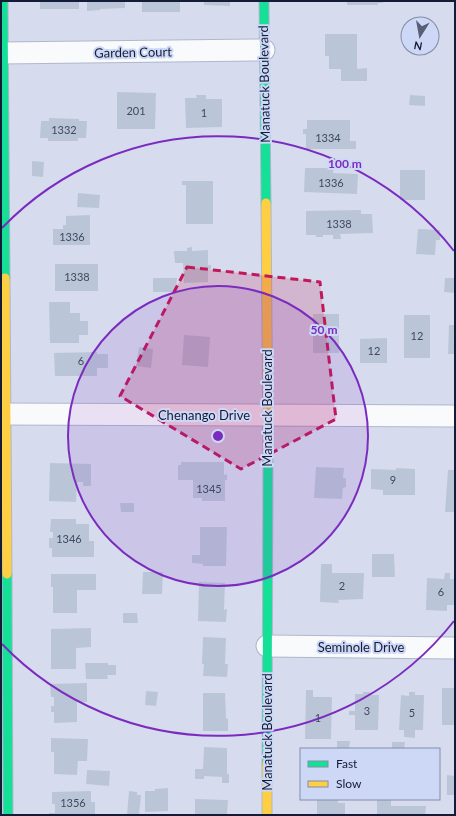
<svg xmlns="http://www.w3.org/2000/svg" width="456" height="816" font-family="Lato,sans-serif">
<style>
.building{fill:#bac6d8}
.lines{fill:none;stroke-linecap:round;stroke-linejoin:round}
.street-casing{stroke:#b0b7cc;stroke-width:23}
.fast-casing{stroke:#b0b7cc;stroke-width:11}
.slow-casing{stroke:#b0b7cc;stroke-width:11}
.street{stroke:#f9fafc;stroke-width:21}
.fast{stroke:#16e098;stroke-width:9}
.slow{stroke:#ffcf43;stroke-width:9}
.marked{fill:#c2185b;fill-opacity:0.2;stroke:#c2185b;stroke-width:3;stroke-dasharray:8 5;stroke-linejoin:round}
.ring{fill:none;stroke:#7b2cbf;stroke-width:2}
.labels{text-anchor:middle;stroke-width:4;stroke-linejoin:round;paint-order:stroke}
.number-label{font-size:11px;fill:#404861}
.street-label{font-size:13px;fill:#131b36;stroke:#cdd8f6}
.centre{fill:#7b2cbf;stroke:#cdd8f6;stroke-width:2}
.ring-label{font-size:12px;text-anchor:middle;font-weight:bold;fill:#7b2cbf;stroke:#cdd8f6;stroke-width:4;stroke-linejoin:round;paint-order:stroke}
</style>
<rect width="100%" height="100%" fill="#d6dced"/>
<g class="building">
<rect x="40" y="1" width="39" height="8"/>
<path d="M87,1H125V8L100,9V10L87,11Z"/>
<rect x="142" y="1" width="38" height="11"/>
<path d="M204,1H230V6L204,5Z"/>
<path d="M347,1H383V3H378V5H347Z"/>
<path d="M325,34H357V69L367,68V81H341V69H329V56H325Z"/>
<path d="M117,92L156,93L155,129H117Z"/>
<path d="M196,95H206V99H222V127L186,128L185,98H197Z"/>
<path d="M410,95L425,96V106L409,105Z"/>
<path d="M49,118L79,119V121H87L86,138H78V141H48V138H40L41,121H49Z"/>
<path d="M307,120H350V141H356V149H306V134H303V129H307Z"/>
<path d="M32,161L44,162L43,177L32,176Z"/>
<path d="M305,168H334L333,173L358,174L357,194L304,192Z"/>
<rect x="400" y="170" width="25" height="30"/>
<path d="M182,181H213V224H186V185H182Z"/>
<path d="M78,193L100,195L99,208L77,207Z"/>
<path d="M361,210V214H372L373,233L340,234L341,239H333V235H323V237H316V235H306V211Z"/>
<path d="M90,215V245H53V229H63V225H66V216Z"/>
<path d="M418,229L440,230V240H436L435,255L416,254Z"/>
<path d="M192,247V251L208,250V265H211V269H208V282L184,283L183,263H175L174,251H187V248Z"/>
<rect x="55" y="264" width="43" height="27"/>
<path d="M153,278H177L176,292H153Z"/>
<path d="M445,278H455V293L444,292Z"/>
<path d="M49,302H70V313H80V321H88V335H79V343H50Z"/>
<rect x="313" y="314" width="26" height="39"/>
<rect x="404" y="315" width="26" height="43"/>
<path d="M449,325H455V354H448Z"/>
<path d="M184,335L210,337L208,367L182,365Z"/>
<path d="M387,338V363H360V339Z"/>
<path d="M139,347L153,349L151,368L136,366Z"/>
<path d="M97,352V354H108V368H97V376H55L54,353Z"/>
<path d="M181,462H224V475L227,474V480H225V501H202V498H193V480H178V465H181Z"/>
<path d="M50,463L91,464V486H83V482H77L76,502L49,501Z"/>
<path d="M316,467L344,468L343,478H346V487L343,488L342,499L314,498Z"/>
<path d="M396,468L415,469V495H383V490L371,489V469L396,470Z"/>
<path d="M448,470H455V512H445Z"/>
<path d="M120,503H134V512H121Z"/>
<path d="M51,519H76V524H89V541H94V557H52V548H49V538H53V532H50Z"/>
<path d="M200,527H227L226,566H203V564L192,563V555H200Z"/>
<path d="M372,554H394L395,577H372Z"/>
<path d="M321,564H332V573H364L363,599L338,600L339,603L320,602Z"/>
<path d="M143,572H163L162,594H142Z"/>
<path d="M445,573H450V579H455V605H447V611L426,610L427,578L444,579Z"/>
<path d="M51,574H96V590H77V613H53V587H51Z"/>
<path d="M199,582L225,583L224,610L227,609L226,622L198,621Z"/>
<path d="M123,613H137L138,623H123Z"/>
<path d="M91,628V647L76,648V669H51V629Z"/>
<path d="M203,637L226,638L225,664H228L227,677L203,676L204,664H202Z"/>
<path d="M85,663H108V665H116V675H107L108,679H86Z"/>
<path d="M87,683V702H77V722L54,723V712H51V706H54V697H51L50,684Z"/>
<rect x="442" y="688" width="13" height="37"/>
<path d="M306,690H313V697H332L331,739H305Z"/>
<path d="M146,691L158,692L156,706L145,705Z"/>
<path d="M363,692H370V695H379L378,730H355V715H349V711H355V694H363Z"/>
<path d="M409,692H415V695H424L423,730H415V738L404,737V730H399L401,695L409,696Z"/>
<path d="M203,693H225L226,718L228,719V731H203Z"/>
<path d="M51,738L88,739L87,761H78L77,775L54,774V752H51Z"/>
<path d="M337,741H350L349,749H337Z"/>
<path d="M392,742H405L404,749H392Z"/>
<path d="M204,747L227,748V774H229V783H222V777L204,776V779H195V769H203Z"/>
<path d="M87,770L110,771L109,786L86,784Z"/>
<path d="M447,775L455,776V795H447Z"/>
<path d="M168,788V811L145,812V791H155V789Z"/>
<path d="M91,791V802H95V815H49V813H55V804H52V792Z"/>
<path d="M129,791L137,792V795H141L139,815H127Z"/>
<path d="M195,799L228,800L227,815L195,814Z"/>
<path d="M317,799H338V803H345V815H317Z"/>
<path d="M377,799H391V806H426L425,815H377Z"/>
</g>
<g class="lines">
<defs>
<g id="street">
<path d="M1,53L264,50"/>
<path d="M1,414L455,416"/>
<path d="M267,646L455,648"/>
</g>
<g id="fast">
<path d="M3,1L5,278"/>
<path d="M264,1L266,203"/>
<path d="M7,574L8,815"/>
<path d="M267,764L268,454"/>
</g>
<g id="slow">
<path d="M266,203L268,454"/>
<path d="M5,278L7,574"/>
<path d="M267,815V764"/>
</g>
</defs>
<use href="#street" class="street-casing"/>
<use href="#fast" class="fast-casing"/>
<use href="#slow" class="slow-casing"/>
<use href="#street" class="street"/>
<use href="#fast" class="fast"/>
<use href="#slow" class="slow"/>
</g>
<path class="marked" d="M187,267L320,282L336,419L241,469L120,396Z"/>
<circle cx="218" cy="436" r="150" fill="#7b2cbf" fill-opacity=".12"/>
<g class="ring">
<circle cx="218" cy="436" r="150"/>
<path d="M454 621A300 300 0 0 1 2 644M2 228A300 300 0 0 1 454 251"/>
</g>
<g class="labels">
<g class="number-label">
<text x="136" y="115">201</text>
<text x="204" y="117">1</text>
<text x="64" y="134">1332</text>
<text x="328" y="142">1334</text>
<text x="331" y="187">1336</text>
<text x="339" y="228">1338</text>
<text x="72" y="241">1336</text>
<text x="77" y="281">1338</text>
<text x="417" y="340">12</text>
<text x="374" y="355">12</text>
<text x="81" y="365">6</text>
<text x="393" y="484">9</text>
<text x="209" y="493">1345</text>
<text x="69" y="543">1346</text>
<text x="342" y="590">2</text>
<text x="441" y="596">6</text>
<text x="367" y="715">3</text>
<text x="412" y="717">5</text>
<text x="318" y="722">1</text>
<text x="73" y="807">1356</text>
</g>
<g class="street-label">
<text transform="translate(133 52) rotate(-1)" y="5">Garden Court</text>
<text transform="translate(264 84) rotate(-91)" y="5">Manatuck Boulevard</text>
<text transform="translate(267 408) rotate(-90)" y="5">Manatuck Boulevard</text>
<text x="204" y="420">Chenango Drive</text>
<text x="361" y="652">Seminole Drive</text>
<text transform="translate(267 732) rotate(-90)" y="5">Manatuck Boulevard</text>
</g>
</g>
<circle cx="218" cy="436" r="6" class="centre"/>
<g class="ring-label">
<text x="345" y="168">100 m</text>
<text x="324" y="334">50 m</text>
</g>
<rect width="456" height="816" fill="none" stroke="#131b36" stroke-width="4"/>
<rect x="300" y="748" width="140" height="52" fill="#cdd8f6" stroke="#838ca9"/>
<rect x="308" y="761" width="20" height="6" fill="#16e098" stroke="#838ca9"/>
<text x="336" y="768" font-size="12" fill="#131b36">Fast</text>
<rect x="308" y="781" width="20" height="6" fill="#ffcf43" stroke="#838ca9"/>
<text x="336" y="788" font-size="12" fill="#131b36">Slow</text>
<g transform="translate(420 36) rotate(191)"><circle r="19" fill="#cdd8f6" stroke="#838ca9"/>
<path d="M0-3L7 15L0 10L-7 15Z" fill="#575f76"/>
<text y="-6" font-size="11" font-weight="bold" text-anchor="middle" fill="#131b36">N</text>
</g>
</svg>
